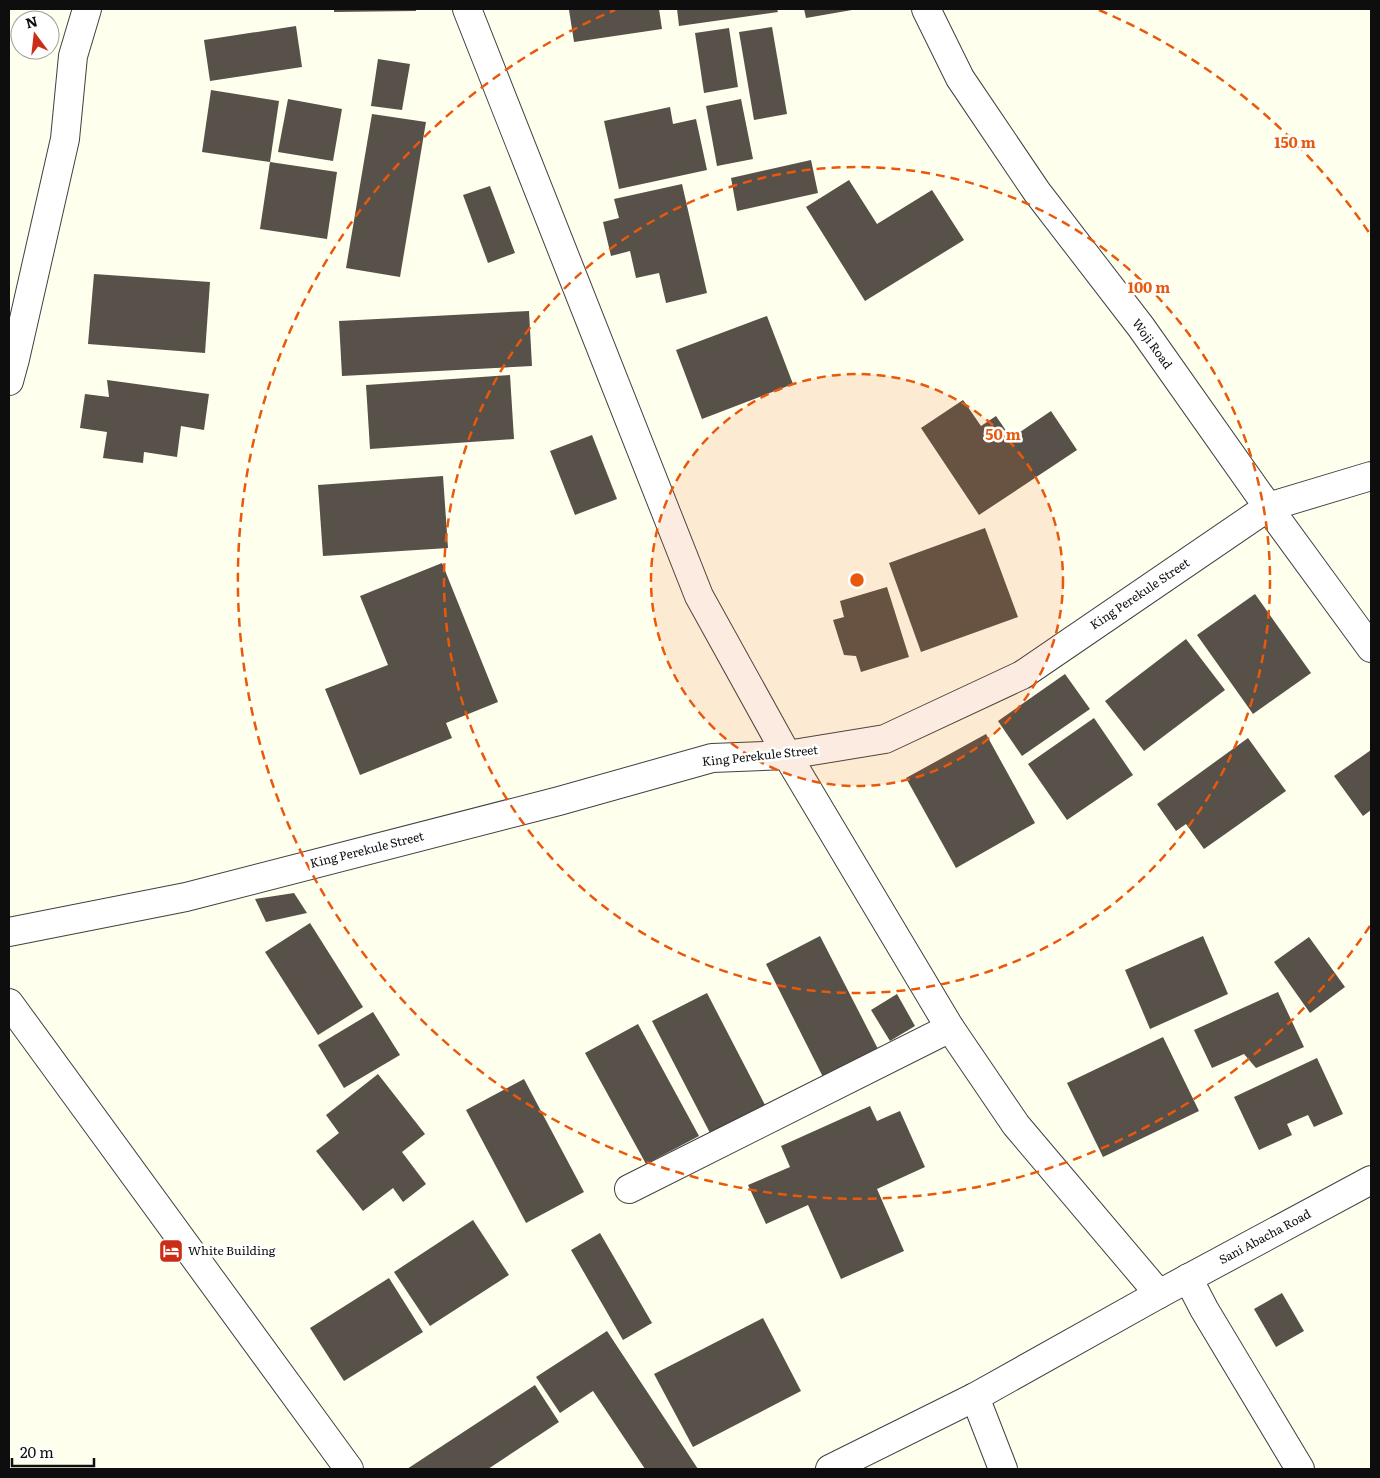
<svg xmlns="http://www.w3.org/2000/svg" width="1380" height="1478" font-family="Literata,serif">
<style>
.building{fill:#575149}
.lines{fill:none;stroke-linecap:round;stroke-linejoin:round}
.minor-casing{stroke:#414141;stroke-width:30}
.minor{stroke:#fff;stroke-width:28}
.ring{fill:none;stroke:#e8590c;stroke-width:2.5;stroke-dasharray:9 6}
.labels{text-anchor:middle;stroke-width:5;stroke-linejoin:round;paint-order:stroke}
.street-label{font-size:12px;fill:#0e0e0e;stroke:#fff}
.poi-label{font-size:12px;fill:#0e0e0e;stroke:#fff;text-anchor:start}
.centre{fill:#e8590c;stroke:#fff;stroke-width:2.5}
.ring-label{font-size:15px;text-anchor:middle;font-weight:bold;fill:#e8590c;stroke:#fff;stroke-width:5;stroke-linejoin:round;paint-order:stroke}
</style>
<rect width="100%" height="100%" fill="#ffe"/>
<g class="building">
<path d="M334,9H416V11L334,12Z"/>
<path d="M580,9H659L662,29L574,42L569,10Z"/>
<path d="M677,9H777L778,12L679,26Z"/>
<path d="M804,9H852V10L806,18Z"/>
<path d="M296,26L302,67L210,81L204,40Z"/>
<path d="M772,27L787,114L754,120L739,32Z"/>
<path d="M729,28L738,87L704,93L695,33Z"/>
<path d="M378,59L410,64L402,110L371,106Z"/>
<path d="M211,90L279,101L270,162L202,152Z"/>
<path d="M288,99L342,109L333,161L278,152Z"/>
<path d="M741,99L753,159L717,166L706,106Z"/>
<path d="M670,107L673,124L696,119L707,170L619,189L604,121Z"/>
<path d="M372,114L426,122L400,277L346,268Z"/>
<path d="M811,160L818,193L737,211L731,178Z"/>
<path d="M270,162L337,172L327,239L260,229Z"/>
<path d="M849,180L877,224L932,190L964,240L865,301L806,207Z"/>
<path d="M682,184L707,293L666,303L659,273L636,278L630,251L611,256L603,222L619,218L614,199Z"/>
<path d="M490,186L515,253L488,263L463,195Z"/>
<path d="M94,274L210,282L205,353L88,344Z"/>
<path d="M529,311L532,366L342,376L339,321Z"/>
<path d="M767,316L793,384L702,419L676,350Z"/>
<path d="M510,375L514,439L370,449L366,385Z"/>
<path d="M107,380L209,394L204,430L181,426L177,457L144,452L143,463L103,458L107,432L80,428L85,394L109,397Z"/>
<path d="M963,400L981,426L996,416L1011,438L1051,411L1077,450L979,515L921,428Z"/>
<path d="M592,435L617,499L575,515L550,451Z"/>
<path d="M443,476L448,548L323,556L318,485Z"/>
<path d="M985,528L1018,617L921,652L889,563Z"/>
<path d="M442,563L498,702L446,723L452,738L360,775L325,689L388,665L360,596Z"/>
<path d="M887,587L909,657L861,672L856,656L844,655L833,620L844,617L840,601Z"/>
<path d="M1255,594L1311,673L1253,714L1197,635Z"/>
<path d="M1186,639L1225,690L1144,751L1105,701Z"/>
<path d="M1065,674L1090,709L1022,756L998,721Z"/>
<path d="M1094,718L1133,775L1067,820L1028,764Z"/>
<path d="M986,734L1035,823L956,868L906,778Z"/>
<path d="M1248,738L1286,791L1204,849L1186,824L1176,831L1157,804Z"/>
<path d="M1371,750V810L1363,816L1334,776Z"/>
<path d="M294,893L307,913L266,922L255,899Z"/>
<path d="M310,923L363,1007L318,1035L265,952Z"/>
<path d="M820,936L878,1049L823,1077L766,964Z"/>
<path d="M1203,936L1228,994L1150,1029L1125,970Z"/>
<path d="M1309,937L1345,987L1310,1013L1274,962Z"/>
<path d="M1278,992L1304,1047L1256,1068L1244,1054L1212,1068L1194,1030Z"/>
<path d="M707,993L765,1105L710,1133L652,1021Z"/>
<path d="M897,994L915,1026L890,1041L871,1010Z"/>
<path d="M373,1012L400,1055L344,1088L318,1045Z"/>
<path d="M638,1024L699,1136L646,1164L585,1053Z"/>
<path d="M1163,1037L1199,1111L1103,1157L1067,1083Z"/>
<path d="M1317,1058L1343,1114L1314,1127L1308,1115L1287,1124L1292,1135L1259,1150L1234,1097Z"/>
<path d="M378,1074L425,1134L402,1152L426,1184L403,1202L393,1188L363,1211L316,1151L339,1133L326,1115Z"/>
<path d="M524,1079L584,1192L526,1223L466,1110Z"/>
<path d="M870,1106L877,1121L900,1111L925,1167L877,1189L904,1251L841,1279L808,1205L766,1224L748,1185L790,1167L781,1146Z"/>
<path d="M473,1220L509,1275L430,1326L394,1272Z"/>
<path d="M600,1233L652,1323L623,1340L571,1250Z"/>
<path d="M389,1278L423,1332L344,1381L310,1328Z"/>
<path d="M1282,1293L1304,1331L1276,1347L1254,1309Z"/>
<path d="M763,1318L801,1391L693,1447L654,1374Z"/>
<path d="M607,1331L698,1469H645L593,1391L560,1413L536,1377Z"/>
<path d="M535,1385L559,1422L488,1469H407Z"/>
</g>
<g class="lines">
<defs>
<g id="minor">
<path d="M467,9L699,596L787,755L950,1028L1016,1125L1159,1294"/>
<path d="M926,9L960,78L1037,192L1141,327L1268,507L1371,648"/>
<path d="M9,381L15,359L65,139L73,56L87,9"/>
<path d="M9,932L186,897L559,801L712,758L787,755L885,739L1022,675L1268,507L1371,476"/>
<path d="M9,1003L349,1469"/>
<path d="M629,1189L950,1028"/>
<path d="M1188,1278L1204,1309L1300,1469"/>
<path d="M975,1397L1003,1469"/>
<path d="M830,1469L975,1397L1159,1294L1371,1180"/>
</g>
</defs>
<use href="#minor" class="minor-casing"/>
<use href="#minor" class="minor"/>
</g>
<circle cx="857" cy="580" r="206" fill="#e8590c" fill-opacity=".12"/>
<g class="ring">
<circle cx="857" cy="580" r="206"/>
<circle cx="857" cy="580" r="413"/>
<path d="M1370 926A619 619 0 1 1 615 10M1099 10A619 619 0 0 1 1370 234"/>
</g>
<defs>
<symbol id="hotel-square" viewBox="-11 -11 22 22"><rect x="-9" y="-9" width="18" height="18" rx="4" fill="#cb2e18" stroke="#fff"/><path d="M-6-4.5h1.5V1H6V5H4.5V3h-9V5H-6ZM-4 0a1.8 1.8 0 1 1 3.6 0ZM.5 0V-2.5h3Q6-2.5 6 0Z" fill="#fff"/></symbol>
</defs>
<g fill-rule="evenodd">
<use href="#hotel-square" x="157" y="1237" width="28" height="28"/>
</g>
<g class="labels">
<g class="street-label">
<text transform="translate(1152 344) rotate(54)" y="4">Woji Road</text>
<text transform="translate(1140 594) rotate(-34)" y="4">King Perekule Street</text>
<text transform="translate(760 756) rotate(-6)" y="4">King Perekule Street</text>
<text transform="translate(367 850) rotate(-14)" y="4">King Perekule Street</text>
<text transform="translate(1265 1237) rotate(-28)" y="4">Sani Abacha Road</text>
</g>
<g class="poi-label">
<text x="188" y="1255">White Building</text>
</g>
</g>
<circle cx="857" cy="580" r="8" class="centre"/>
<g class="ring-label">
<text x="1295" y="148">150 m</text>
<text x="1149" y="293">100 m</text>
<text x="1003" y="440">50 m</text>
</g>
<rect width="1380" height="1478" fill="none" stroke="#0e0e0e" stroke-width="20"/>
<g transform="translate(35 35) rotate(345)"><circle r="24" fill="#ffffff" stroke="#9f9f9f"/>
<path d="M0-4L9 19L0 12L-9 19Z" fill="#cb2e18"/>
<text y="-8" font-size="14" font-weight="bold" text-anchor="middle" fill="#0e0e0e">N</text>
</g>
<path d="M12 1458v8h82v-8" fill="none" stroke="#0e0e0e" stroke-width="2.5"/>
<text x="20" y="1458" font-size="15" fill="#0e0e0e" stroke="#ffffff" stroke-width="4" paint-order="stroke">20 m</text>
</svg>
